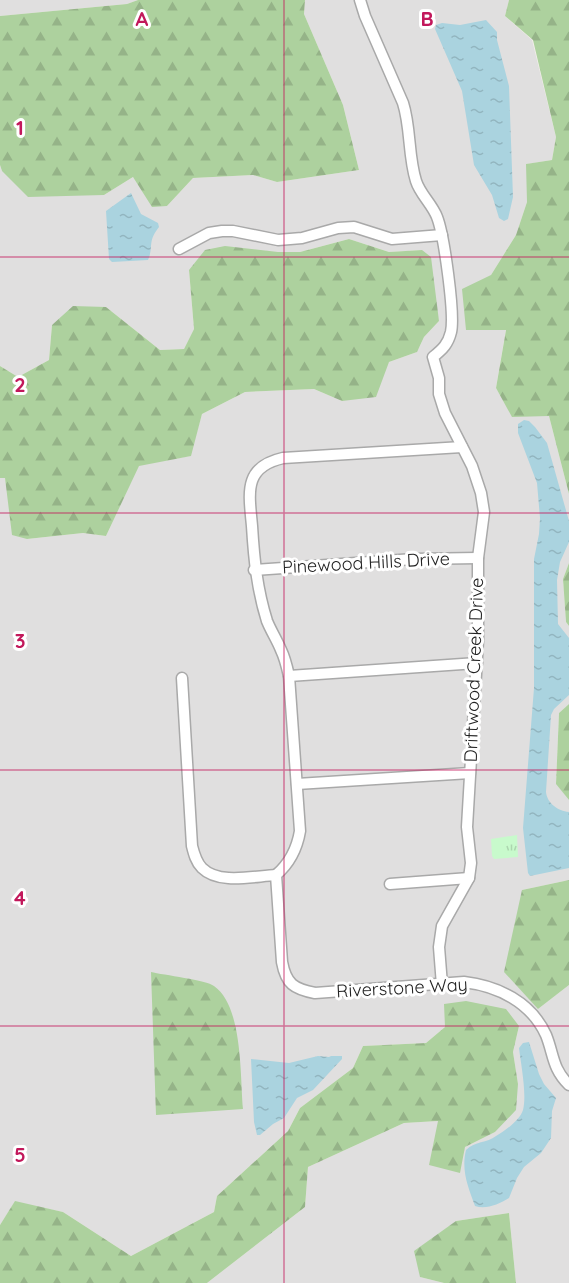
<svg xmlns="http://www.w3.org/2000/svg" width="569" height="1283" font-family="Quicksand,sans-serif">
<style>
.residential{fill:#e0dfdf}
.forest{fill:url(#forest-firs)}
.park{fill:url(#park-tufts)}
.water{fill:url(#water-ripples)}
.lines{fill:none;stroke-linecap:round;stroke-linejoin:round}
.street-casing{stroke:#a9a9a9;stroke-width:13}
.street{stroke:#fff;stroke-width:10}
.grid{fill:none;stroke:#c2185b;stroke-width:1.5;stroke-opacity:0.55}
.labels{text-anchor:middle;stroke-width:6;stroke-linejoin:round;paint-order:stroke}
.street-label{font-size:18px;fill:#222;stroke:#fff}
.grid-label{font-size:20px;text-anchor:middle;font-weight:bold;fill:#c2185b;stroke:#fff;stroke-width:6;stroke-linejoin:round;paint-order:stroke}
</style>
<defs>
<pattern id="forest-firs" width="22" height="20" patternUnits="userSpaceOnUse" patternTransform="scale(1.5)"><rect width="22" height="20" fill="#add19e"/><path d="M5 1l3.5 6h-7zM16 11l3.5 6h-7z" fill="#95b388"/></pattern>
<pattern id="park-tufts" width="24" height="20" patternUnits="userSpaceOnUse" patternTransform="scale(1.5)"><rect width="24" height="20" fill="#c8facc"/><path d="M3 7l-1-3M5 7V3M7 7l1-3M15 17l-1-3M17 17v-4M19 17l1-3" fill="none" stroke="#acd6af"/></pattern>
<pattern id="water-ripples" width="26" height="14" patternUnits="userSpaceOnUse" patternTransform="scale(1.5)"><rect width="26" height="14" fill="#aad3df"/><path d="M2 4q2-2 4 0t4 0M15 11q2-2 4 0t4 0" fill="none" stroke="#92b5bf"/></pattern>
</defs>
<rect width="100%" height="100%" fill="#f2efe9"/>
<g class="residential">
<path d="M0,0H138L127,4L0,16Z"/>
<path d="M305,0H509L505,16L532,40L556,137L552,160L527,164V202L516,235L491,275L506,329L496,388L512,416H549L569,494V563L563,579L566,622L569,626V704L559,713L556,783L569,800V880L522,890L538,1009L569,985V1283H516L509,1213L456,1221L420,1277L444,1283H207L305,1207L308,1167L404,1123L438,1121L465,1147L495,1132L518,1084L513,1052L519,1026L445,1027L426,1043L363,1046L353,1068L300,1108L288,1131L217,1196L214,1212L131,1256L63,1212L15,1202L0,1225V478H5L27,539L83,533L106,536L139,465L190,456L202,414L245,392L314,389L342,401L389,362L417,352L424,337L439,321L422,250L389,252L349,239L300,252H278L189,270L194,329L184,349L160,350L106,307L52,325L49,360L18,377L0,366V165L2,171L104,195L133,177L167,206L193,178L253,175L277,182L359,170L343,105L304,14Z"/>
</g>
<g class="forest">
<path d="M138,0H305L304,14L343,105L359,170L277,182L253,175L193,178L167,206L152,207L133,177L104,195L28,197L2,171L0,165V16L127,4Z"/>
<path d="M509,0H569V494L549,416L512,417L496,388L506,330H466L462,289L491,275L516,235L527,202L526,164L552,160L556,137L533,40L505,16Z"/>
<path d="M349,239L389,252L422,250L431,257L439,321L424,337L417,352L389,362L376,397L342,401L314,389L245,392L202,414L191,456L139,466L106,536L83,533L27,539L12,535L5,478H0V366L18,377L49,360L52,325L73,306L106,307L160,350L184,349L194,329L189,270L205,250L225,246L278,252H300Z"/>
<path d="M569,563V626L566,622L563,579Z"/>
<path d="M569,704V800L556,784L559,713Z"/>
<path d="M569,880V985L538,1009L504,972L522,890Z"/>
<path d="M151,972C163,975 207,980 214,986C243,1006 240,1076 243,1109L156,1115Z"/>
<path d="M466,1001L506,1009L519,1026L513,1052L518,1084L516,1110L495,1132L465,1147L460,1173L429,1165L438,1121L404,1123L308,1167L305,1207L207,1283H0V1225L15,1201L63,1212L131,1256L214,1212L217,1196L288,1131L300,1108L353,1068L363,1046L426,1043L445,1027L444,1004Z"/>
<path d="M509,1213L516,1283H444L420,1277L414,1251L456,1221Z"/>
</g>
<path class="park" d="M517,835L518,857L494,859L492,856L491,839Z"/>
<g class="water">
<path d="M486,20L497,32V40L509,86L513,197L508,219L504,221L499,218L492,195L474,165L462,91L435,29L436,25L442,23L460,25Z"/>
<path d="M131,193L141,214L158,223L159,227C147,242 154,247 148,260L112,262L109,259L106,211Z"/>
<path d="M524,420L529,421L535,427L547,443L569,521V542L560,562L557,580L558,624L569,638V695L554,709L551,715L546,792C547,803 558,811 569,812V868L530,876L528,873L523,828L534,688V559L539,534L540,518L537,483L518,433V424Z"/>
<path d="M529,1042L539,1074L544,1084L556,1098L552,1111L551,1138L541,1153L524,1167L517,1178L509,1198C499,1204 486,1210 475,1206C468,1187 461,1170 466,1150C475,1141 487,1143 496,1136C505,1131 520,1120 523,1110C527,1094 521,1065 519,1048L523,1043Z"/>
<path d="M331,1056H342V1059L313,1090L297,1098L284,1118L273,1124L260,1135H257L254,1122L251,1059L289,1063L318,1056L329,1057Z"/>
</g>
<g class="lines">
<defs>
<g id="street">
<path d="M360,0L365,16L403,103C411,128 408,156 416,181C420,194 432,204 437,217C444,235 455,314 451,332C448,344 443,349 433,357L439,378V394L445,413L472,466L481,493L484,512L478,558V640L467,827L471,863L469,878L442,926L439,947L442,985"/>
<path d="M179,249L209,233L222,231H233L278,240L302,238L338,228L354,227L392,239L442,235"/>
<path d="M462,447L283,458C243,467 249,493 252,526C254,559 257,589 267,621C271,631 277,640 281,650C285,658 287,667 289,676L300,831C297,849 290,863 276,875L282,962C286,984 294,989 315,993L464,982C498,986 531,1002 546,1035C554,1055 552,1068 569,1085"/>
<path d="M254,570L414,559L478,558"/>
<path d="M289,676L477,663"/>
<path d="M182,678L192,846C194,854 196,862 202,868C219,885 254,876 276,875"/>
<path d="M297,784L470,773"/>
<path d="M390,884L469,878"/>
</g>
</defs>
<use href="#street" class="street-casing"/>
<use href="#street" class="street"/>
</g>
<path class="grid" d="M284,0V1283M0,257H569M0,513H569M0,770H569M0,1026H569"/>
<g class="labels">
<g class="street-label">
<text transform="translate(366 563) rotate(-3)" y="6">Pinewood Hills Drive</text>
<text transform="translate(474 670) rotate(-88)" y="6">Driftwood Creek Drive</text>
<text transform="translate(402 988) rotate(-3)" y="6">Riverstone Way</text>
</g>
</g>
<g class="grid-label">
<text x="142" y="26">A</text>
<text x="427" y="26">B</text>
<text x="20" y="135">1</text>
<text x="20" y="392">2</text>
<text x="20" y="648">3</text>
<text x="20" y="905">4</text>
<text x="20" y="1162">5</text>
</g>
</svg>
